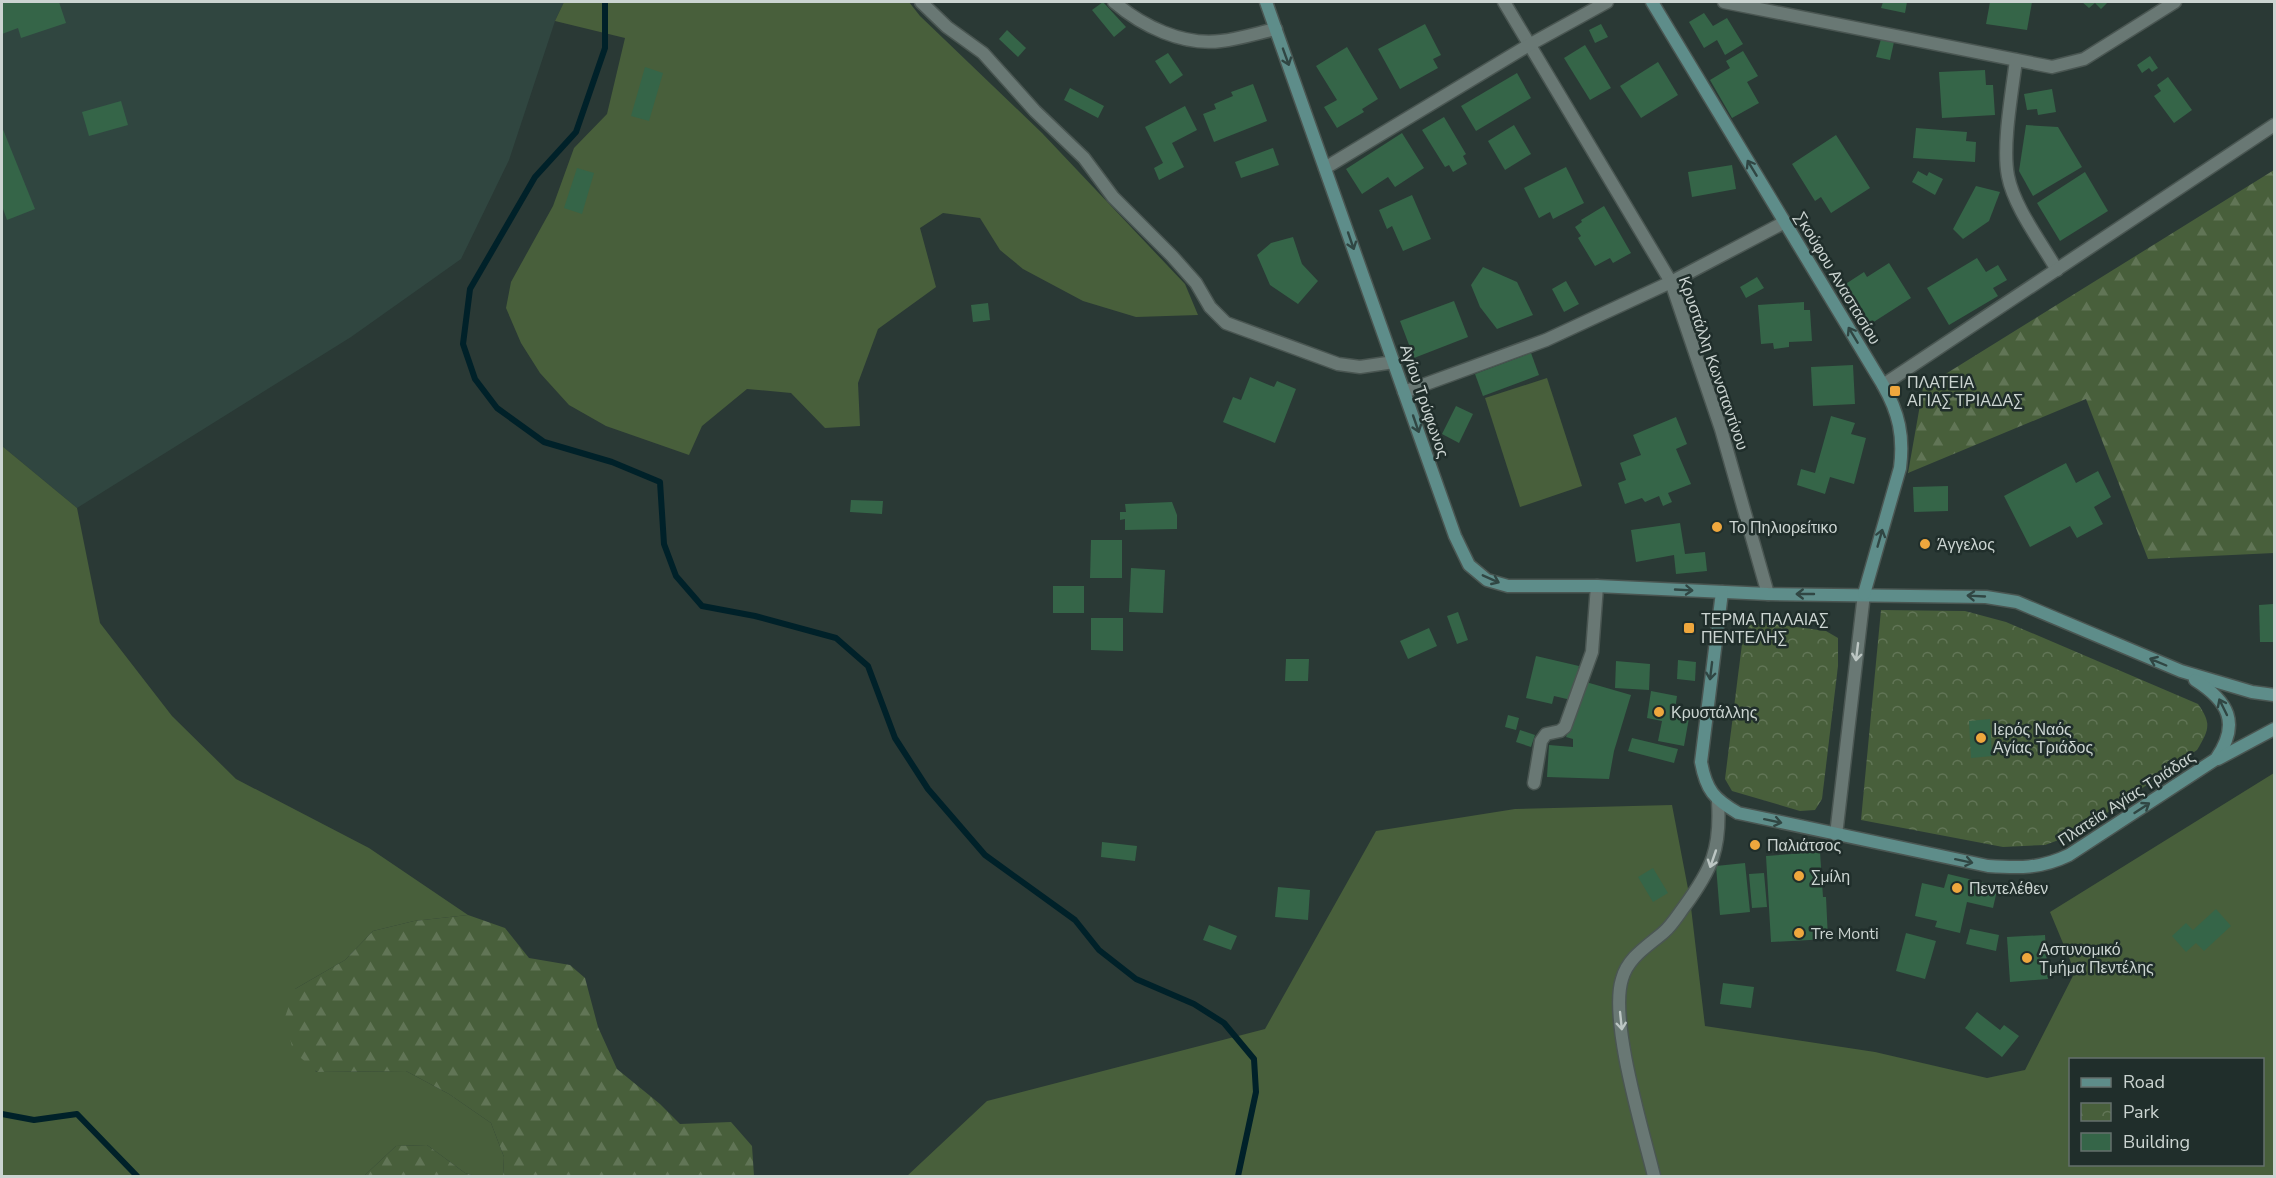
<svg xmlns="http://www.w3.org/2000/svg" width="2276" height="1178" font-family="'Nunito Sans',sans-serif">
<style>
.built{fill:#304640}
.grass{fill:#485f3b;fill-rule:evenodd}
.forest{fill:url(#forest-firs)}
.park{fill:url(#park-crowns)}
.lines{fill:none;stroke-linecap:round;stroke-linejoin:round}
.stream{stroke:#002129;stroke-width:6}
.building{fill:#356548}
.minor-casing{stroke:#4a5652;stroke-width:15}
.tertiary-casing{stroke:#4a5652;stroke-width:15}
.secondary-casing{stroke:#4a5652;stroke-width:15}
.minor{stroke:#697874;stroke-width:12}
.tertiary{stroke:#697874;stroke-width:12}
.secondary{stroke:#5e8d8a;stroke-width:12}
.oneway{stroke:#304643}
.oneway2{stroke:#bcc6c3}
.poi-dot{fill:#efa73d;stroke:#202e2b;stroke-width:2}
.labels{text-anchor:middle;stroke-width:5;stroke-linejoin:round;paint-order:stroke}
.street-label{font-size:16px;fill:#cbd4d1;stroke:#202e2b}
.poi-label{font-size:16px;fill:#cbd4d1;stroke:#202e2b;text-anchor:start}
</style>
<defs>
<pattern id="forest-firs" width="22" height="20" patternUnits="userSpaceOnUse" patternTransform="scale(1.5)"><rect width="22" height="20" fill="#485f3b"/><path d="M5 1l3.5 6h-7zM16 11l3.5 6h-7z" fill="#617556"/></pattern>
<pattern id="park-crowns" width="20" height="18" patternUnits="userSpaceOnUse" patternTransform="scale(1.5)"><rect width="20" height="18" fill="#485f3b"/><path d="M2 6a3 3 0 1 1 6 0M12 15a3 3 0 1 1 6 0" fill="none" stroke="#617556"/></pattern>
</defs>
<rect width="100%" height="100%" fill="#2a3935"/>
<path class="built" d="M2,2H564L555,21L509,160L461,259L351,337L77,508L2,446Z"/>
<g class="grass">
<path d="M564,2H909L920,16L1042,133L1185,284L1198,315L1136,317L1083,301L1023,269L1000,250L980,218L943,213L920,228L936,287L878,329L858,383L860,426L825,428L791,393L747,389L702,426L689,455L606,426L569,405L540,373L521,343L506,308L511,282L553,206L574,148L607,114L625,38L555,21Z"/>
<path d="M1547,378L1582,486L1520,507L1485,398Z"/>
<path d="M2,446L77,508L100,623L172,716L236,779L369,848L468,915L414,921L373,931L345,960L295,989L316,1072L406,1071L449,1094L491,1123L504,1157L503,1176H475L465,1173L427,1145L396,1146L364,1176H2Z"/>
<path d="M2274,773V1176H907L987,1101L1265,1029L1376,831L1515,809L1672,805L1690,899L1705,1026L1875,1052L1987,1078L2025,1070L2075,972L2050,912ZM2070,1060H2262V1164H2070Z"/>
</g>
<g class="forest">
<path d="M2274,170V553L2148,559L2086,399L1908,473L1923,388Z"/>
<path d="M468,915L505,928L529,958L570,965L585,978L598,1027L617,1069L660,1104L680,1124L731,1122L752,1146L754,1176H503L504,1157L491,1123L449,1094L406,1071L317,1072L293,1051L285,1017L295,989L345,960L373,931L414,921Z"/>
<path d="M427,1145L465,1173L475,1176H364L396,1146Z"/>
</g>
<g class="park">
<path d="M1881,610L1965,611L2006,622L2198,704C2212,724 2209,730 2197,750L2078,833L2045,845L2003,847L1861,820Z"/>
<path d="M1766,623L1826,631L1838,638V666L1822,799L1815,810L1800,811L1732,791L1725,779L1743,636L1750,625Z"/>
</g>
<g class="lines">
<g class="stream">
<path d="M605,2V48L576,132L535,177L470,289L463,344L475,379L497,408L544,442L612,462L660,482L664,544L676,576L702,606L755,616L836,638L868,666L895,738L928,789L985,855L1075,920L1099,950L1136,979L1194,1004L1224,1023L1254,1059L1256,1092L1238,1176"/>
<path d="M2,1114L34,1120L77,1114L137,1176"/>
</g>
</g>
<g class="building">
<path d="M2,2H59L66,23L21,38L18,28L2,34Z"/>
<path d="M1103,2L1126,27L1114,37L1092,10Z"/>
<path d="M1883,2H1907L1905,13L1881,8Z"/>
<path d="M1990,2H2032L2027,30L1986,24Z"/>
<path d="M2082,2H2108L2101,9L2095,3L2089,8Z"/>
<path d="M1704,13L1713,26L1727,18L1743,44L1725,55L1717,40L1704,48L1689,22Z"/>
<path d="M1425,24L1441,55L1433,59L1438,68L1400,89L1378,49Z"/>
<path d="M1601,24L1608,37L1595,43L1589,30Z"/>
<path d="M1007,30L1026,48L1018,57L999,39Z"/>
<path d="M1881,39L1894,42L1890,60L1876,57Z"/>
<path d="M1585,45L1611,88L1590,100L1564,58Z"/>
<path d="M1347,47L1378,99L1362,109L1364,112L1337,128L1324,107L1337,100L1316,66Z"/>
<path d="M1743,51L1758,76L1747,82L1759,103L1732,118L1710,80L1730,68L1726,61Z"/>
<path d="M1168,53L1183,75L1170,84L1155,61Z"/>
<path d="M2150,56L2158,68L2152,72L2149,68L2142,73L2137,65Z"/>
<path d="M1658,62L1678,95L1641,118L1620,86Z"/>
<path d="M645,67L663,73L649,121L631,116Z"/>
<path d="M1985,70L1986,85H1993L1995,115L1942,118L1939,72Z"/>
<path d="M1517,73L1531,98L1476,131L1461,106Z"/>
<path d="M2168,77L2192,110L2174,123L2154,96L2161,91L2157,85Z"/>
<path d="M1253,84L1267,121L1214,142L1203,114L1216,109L1214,104L1233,96L1231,92Z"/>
<path d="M1070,88L1104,106L1098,118L1064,100Z"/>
<path d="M2052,89L2056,112L2038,115L2037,109L2027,110L2024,94Z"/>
<path d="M121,101L128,125L89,136L82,112Z"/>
<path d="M1185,106L1197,130L1172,143L1184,167L1159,180L1154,168L1163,163L1145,127Z"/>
<path d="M1444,117L1466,154L1463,156L1467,164L1453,172L1449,165L1445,167L1422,130Z"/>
<path d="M1514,125L1531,154L1505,170L1488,141Z"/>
<path d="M2026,125L2058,127L2082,167L2033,196L2019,171Z"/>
<path d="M2,127L35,209L7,220L2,206Z"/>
<path d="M1916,128L1967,132L1966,141L1976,142L1975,162L1913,158Z"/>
<path d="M1402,133L1424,168L1395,187L1388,177L1362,194L1346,169Z"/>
<path d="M1836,135L1870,188L1831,213L1821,197L1815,201L1792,164Z"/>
<path d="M1273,148L1279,165L1241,178L1235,162Z"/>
<path d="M1732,165L1736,189L1692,197L1688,172Z"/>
<path d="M1566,167L1584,203L1553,219L1550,212L1539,218L1524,188Z"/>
<path d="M577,168L594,173L582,214L564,208Z"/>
<path d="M1918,171L1927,176L1929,172L1943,179L1935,195L1912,182Z"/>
<path d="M2085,172L2108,211L2060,241L2037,203Z"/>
<path d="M1976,186L2000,192L1989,221L1963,239L1953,229Z"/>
<path d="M1412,195L1431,239L1403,251L1392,226L1387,229L1379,210Z"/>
<path d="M1604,206L1631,253L1613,263L1610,258L1595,266L1578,238L1581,236L1575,227L1582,222L1581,220Z"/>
<path d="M1293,237L1302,264L1318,281L1298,304L1270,285L1257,255L1271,243Z"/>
<path d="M1977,258L1986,272L1998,265L2007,280L1993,288L1998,296L1949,325L1927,288Z"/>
<path d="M1889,263L1911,298L1869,325L1844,285L1864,272L1867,277Z"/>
<path d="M1483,267L1517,282L1533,315L1497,329L1480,307L1471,285Z"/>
<path d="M1757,277L1764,288L1746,298L1740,287Z"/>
<path d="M1566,281L1579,304L1564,312L1552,289Z"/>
<path d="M1454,301L1468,337L1414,358L1400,321Z"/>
<path d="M1804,302V310H1810L1812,341L1789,342V347L1774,349L1773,343L1761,344L1758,305Z"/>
<path d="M988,303L990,320L973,322L971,305Z"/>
<path d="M1531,353L1539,375L1483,396L1475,374Z"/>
<path d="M1853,365L1855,404L1813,406L1811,367Z"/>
<path d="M1250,377L1274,387L1277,381L1296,389L1275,443L1223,422L1233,397L1241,400Z"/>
<path d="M1456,406L1473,414L1459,443L1442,434Z"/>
<path d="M1831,416L1855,423L1851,434L1866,438L1854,484L1830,477L1825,494L1797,485L1801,469L1815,473Z"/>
<path d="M1676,417L1687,444L1676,449L1691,484L1668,493L1672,502L1663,506L1659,496L1645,502L1642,498L1625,504L1618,483L1626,480L1620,463L1641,455L1633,435Z"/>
<path d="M2066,463L2076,483L2098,471L2111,497L2094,507L2103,524L2077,538L2070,526L2030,547L2004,496Z"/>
<path d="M1948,486V511L1914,512L1913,487Z"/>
<path d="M851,500L883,501L882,514L850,512Z"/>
<path d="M1172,502L1177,515V529L1125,530V519L1120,520V512H1126L1125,504Z"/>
<path d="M1680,523L1685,554L1705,552L1707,571L1676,574L1674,555L1636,562L1631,530Z"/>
<path d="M1091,540H1122V578H1090Z"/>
<path d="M1131,568L1165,570L1163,613L1129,612Z"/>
<rect x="1053" y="586" width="31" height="27"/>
<path d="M2273,604L2274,642H2260L2259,605Z"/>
<path d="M1458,612L1468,640L1457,644L1447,616Z"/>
<path d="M1091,618H1123V651L1091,650Z"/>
<path d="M1429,628L1437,646L1408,659L1400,641Z"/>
<path d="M1536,656L1579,666L1571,700L1554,696L1552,704L1526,698Z"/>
<path d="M1286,659H1309L1308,681H1285Z"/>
<path d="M1678,660L1696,662L1695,681L1677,679Z"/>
<path d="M1616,661L1650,664L1649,690L1615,688Z"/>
<path d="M1586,682L1631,695L1614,751L1609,779L1547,777L1549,745L1573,747V739L1566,737L1573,715H1576Z"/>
<path d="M1651,691L1677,696L1674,716L1689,718L1684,746L1658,741L1662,721L1647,718Z"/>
<path d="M1508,715L1519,718L1516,730L1505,727Z"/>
<path d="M1990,719L1992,756L1971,758L1969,721Z"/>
<path d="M1520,730L1535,735L1531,747L1516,742Z"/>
<path d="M1632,738L1678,749L1674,763L1628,751Z"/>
<path d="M1102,842L1137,846L1135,861L1101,857Z"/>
<path d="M1820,852L1823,897H1826L1828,939L1771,942L1766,856Z"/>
<path d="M1745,863L1750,912L1720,915L1716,866Z"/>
<path d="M1653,868L1668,893L1653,902L1638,877Z"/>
<path d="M1764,873L1767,907L1752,908L1749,874Z"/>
<path d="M1948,874L1998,886L1993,908L1967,902L1960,933L1935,927L1937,921L1915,916L1922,883L1944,888Z"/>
<path d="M1278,887L1310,890L1308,920L1275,917Z"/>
<path d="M2216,909L2231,926L2204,951L2196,943L2186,952L2172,936L2186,923L2193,930Z"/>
<path d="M1209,925L1237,936L1231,950L1203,940Z"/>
<path d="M1970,929L1999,935L1996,951L1966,944Z"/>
<path d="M1906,933L1936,941L1925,979L1896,971Z"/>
<path d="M2045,935L2048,979L2010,982L2007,937Z"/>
<path d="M1723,983L1754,987L1751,1008L1720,1004Z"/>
<path d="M1977,1012L2000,1030L2004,1025L2019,1036L2002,1057L1965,1028Z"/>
</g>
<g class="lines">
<defs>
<g id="minor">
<path d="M921,2L947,27L983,53L1035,111L1084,158L1113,197L1172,256L1196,283L1210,307L1226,323L1338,364L1360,367L1394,362"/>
<path d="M1114,2C1142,26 1183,46 1221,41C1239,39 1258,33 1276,29"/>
<path d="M1504,2L1671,282L1721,429L1768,594"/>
<path d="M1724,2L2052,67L2084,59L2175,2"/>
<path d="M2016,60C2012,92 2002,146 2008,176C2014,207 2041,242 2057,270"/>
<path d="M1325,168L1529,45L1607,2"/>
<path d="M1883,385L2274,125"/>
<path d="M1404,392L1546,340L1671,282L1785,222"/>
<path d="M1534,783L1541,741L1546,734L1560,731L1565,727L1592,652L1597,586"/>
<path d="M1836,835L1864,594"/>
</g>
<path id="tertiary" d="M1654,1176C1643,1131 1609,1020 1622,979C1628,957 1648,946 1664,932C1672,925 1678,915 1684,907C1712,869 1721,849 1718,801"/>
<g id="secondary">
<path d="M1266,2L1455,536L1469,565L1487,580L1508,586H1597L1768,594L1986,597L2017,602L2181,671L2252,692L2274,695"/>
<path d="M1652,2L1883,385C1899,413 1904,436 1900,468L1864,594"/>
<path d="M1722,592L1701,762C1706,790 1714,799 1738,813L1988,866C2019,868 2040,869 2069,855L2216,759C2241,723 2228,701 2195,680"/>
<path d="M2218,759L2274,729"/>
</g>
</defs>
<use href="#minor" class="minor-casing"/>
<use href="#tertiary" class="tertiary-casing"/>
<use href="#secondary" class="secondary-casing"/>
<use href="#minor" class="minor"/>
<use href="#tertiary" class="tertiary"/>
<use href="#secondary" class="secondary"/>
</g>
<defs><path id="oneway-shaft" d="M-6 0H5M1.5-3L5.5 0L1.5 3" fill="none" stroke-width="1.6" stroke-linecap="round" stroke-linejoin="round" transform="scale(1.5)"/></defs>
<g class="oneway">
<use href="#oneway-shaft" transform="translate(1286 57) rotate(70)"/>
<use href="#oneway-shaft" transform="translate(1752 168) rotate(-121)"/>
<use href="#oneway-shaft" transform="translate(1351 241) rotate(71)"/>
<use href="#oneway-shaft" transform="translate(1853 335) rotate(-121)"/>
<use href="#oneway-shaft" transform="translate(1416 424) rotate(71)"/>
<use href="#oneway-shaft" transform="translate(1880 538) rotate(-74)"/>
<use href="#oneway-shaft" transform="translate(1491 579) rotate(24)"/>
<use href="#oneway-shaft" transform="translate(1684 590) rotate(3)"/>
<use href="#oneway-shaft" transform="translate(1805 594) rotate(180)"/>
<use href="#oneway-shaft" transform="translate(1976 596) rotate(-177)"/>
<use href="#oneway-shaft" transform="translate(2158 662) rotate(-157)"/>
<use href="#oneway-shaft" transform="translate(1711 671) rotate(97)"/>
<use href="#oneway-shaft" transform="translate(2223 707) rotate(-116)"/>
<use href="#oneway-shaft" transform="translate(2142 808) rotate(-33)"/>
<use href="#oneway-shaft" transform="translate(1773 821) rotate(12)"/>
<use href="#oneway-shaft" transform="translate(1964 861) rotate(12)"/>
</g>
<g class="oneway2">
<use href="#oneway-shaft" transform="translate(1857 652) rotate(97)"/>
<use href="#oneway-shaft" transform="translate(1713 859) rotate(109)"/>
<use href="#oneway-shaft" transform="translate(1621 1021) rotate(84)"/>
</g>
<g class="poi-dot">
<rect x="1889" y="385" width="12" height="12" rx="3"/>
<circle cx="1717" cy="527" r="6"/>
<circle cx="1925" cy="544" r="6"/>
<rect x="1683" y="622" width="12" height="12" rx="3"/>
<circle cx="1659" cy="712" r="6"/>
<circle cx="1981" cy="738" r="6"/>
<circle cx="1755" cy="845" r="6"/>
<circle cx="1799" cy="876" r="6"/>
<circle cx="1957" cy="888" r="6"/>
<circle cx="1799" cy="933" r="6"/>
<circle cx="2027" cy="958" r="6"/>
</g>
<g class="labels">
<g class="street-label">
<text transform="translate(1838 278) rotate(59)" y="6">Σκούφου Αναστασίου</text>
<text transform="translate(1714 363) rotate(71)" y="6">Κρυστάλλη Κωνσταντίνου</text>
<text transform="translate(1425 401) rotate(71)" y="6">Αγίου Τρύφωνος</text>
<text transform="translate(2126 798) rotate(-33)" y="6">Πλατεία Αγίας Τριάδας</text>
</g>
<g class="poi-label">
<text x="1907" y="388">ΠΛΑΤΕΙΑ<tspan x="1907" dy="18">ΑΓΙΑΣ ΤΡΙΑΔΑΣ</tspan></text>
<text x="1729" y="533">Το Πηλιορείτικο</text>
<text x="1937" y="550">Άγγελος</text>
<text x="1701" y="625">ΤΕΡΜΑ ΠΑΛΑΙΑΣ<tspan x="1701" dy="18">ΠΕΝΤΕΛΗΣ</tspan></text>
<text x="1671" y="718">Κρυστάλλης</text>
<text x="1993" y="735">Ιερός Ναός<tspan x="1993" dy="18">Αγίας Τριάδος</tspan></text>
<text x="1767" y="851">Παλιάτσος</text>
<text x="1811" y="882">Σμίλη</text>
<text x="1969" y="894">Πεντελέθεν</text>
<text x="1811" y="939">Tre Monti</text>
<text x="2039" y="955">Αστυνομικό<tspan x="2039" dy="18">Τμήμα Πεντέλης</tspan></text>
</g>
</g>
<rect width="2276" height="1178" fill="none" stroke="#cbd4d1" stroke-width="6"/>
<rect x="2069" y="1058" width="195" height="108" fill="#202e2b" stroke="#64706d" stroke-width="1.5"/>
<rect x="2081" y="1078" width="30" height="9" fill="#5e8d8a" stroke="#64706d" stroke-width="1.5"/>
<text x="2123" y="1088" font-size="18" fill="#cbd4d1">Road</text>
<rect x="2081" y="1103" width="30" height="18" fill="url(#park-crowns)" stroke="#64706d" stroke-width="1.5"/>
<text x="2123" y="1118" font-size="18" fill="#cbd4d1">Park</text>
<rect x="2081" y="1133" width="30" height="18" fill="#356548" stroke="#64706d" stroke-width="1.5"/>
<text x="2123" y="1148" font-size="18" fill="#cbd4d1">Building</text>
</svg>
